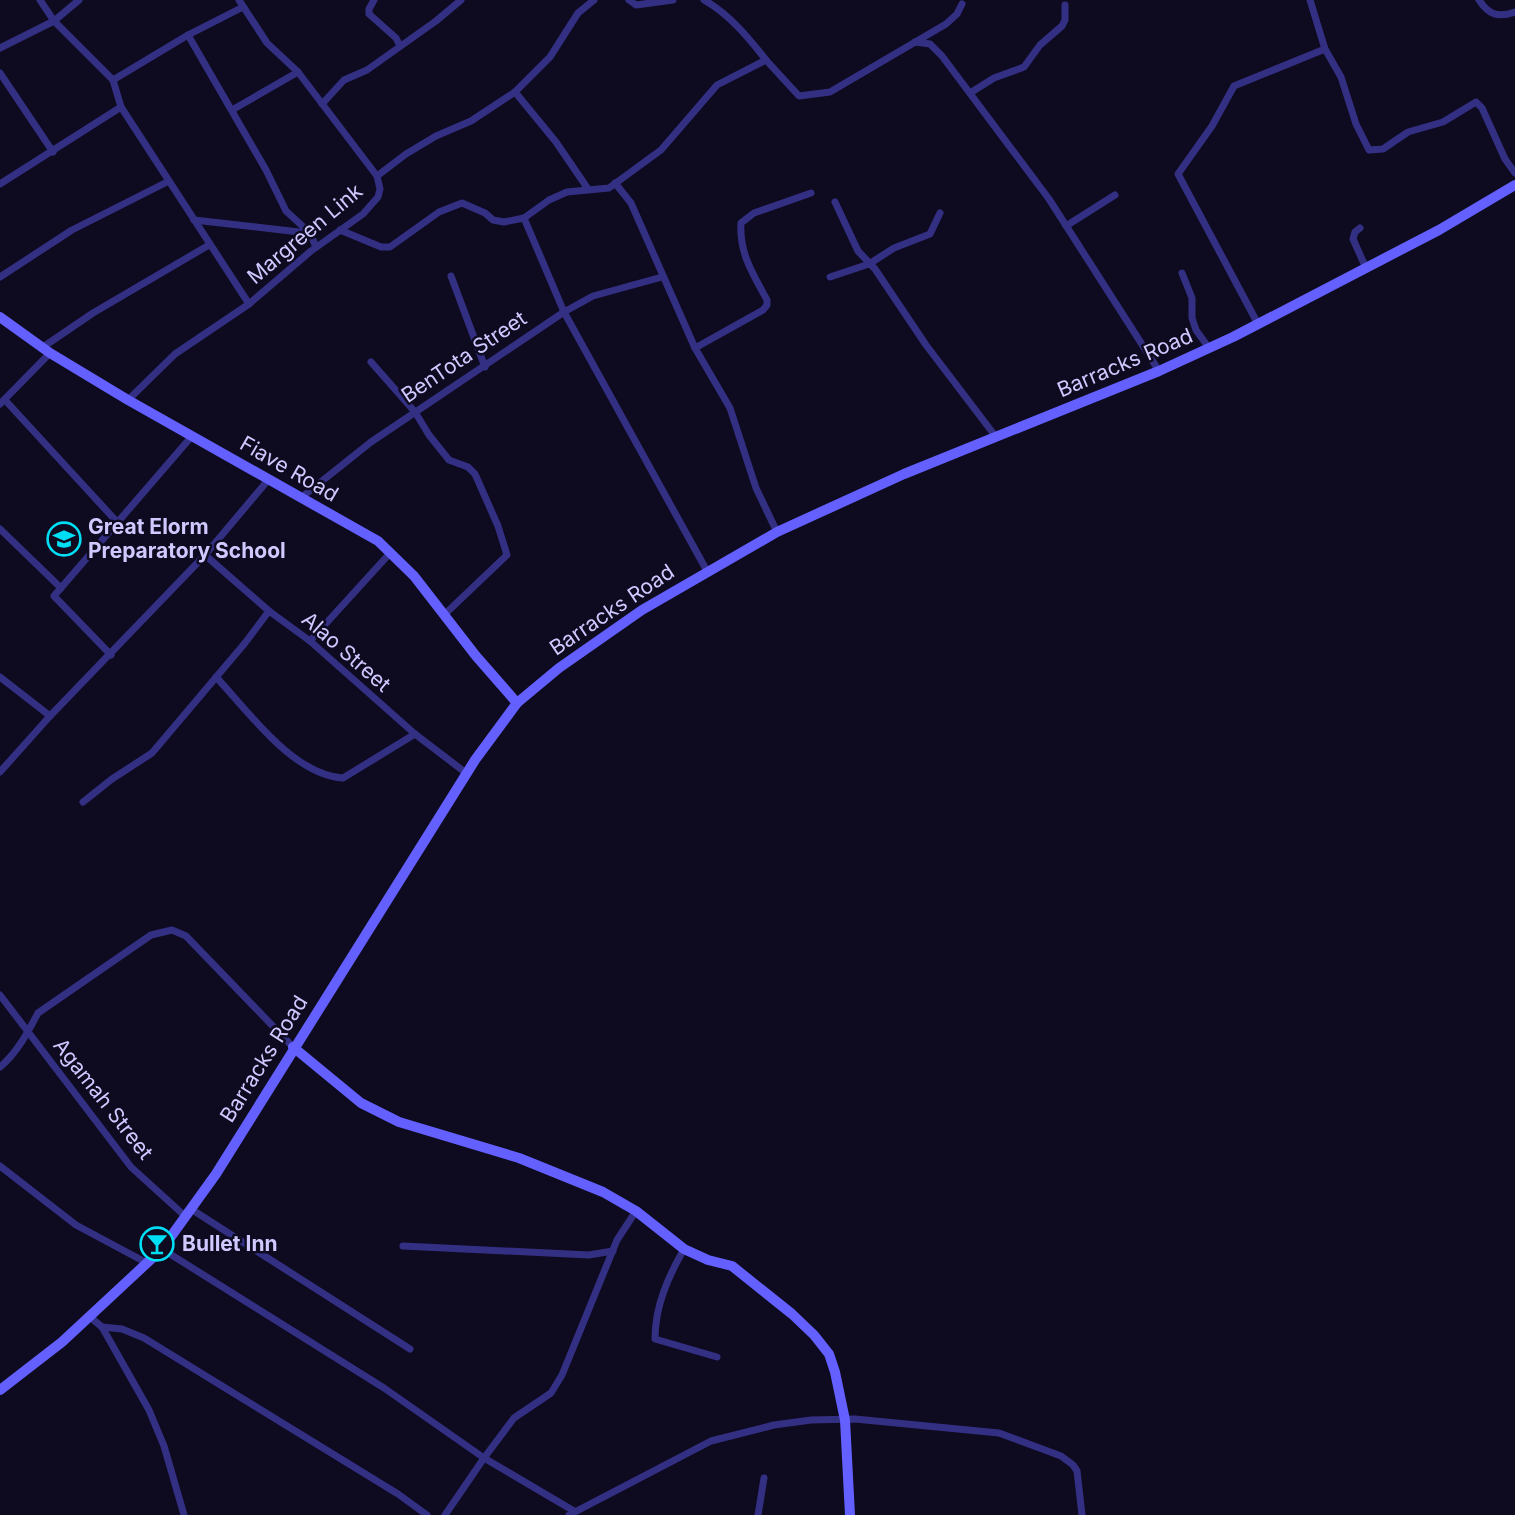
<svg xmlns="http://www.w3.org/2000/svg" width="1515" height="1515" font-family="Inter,sans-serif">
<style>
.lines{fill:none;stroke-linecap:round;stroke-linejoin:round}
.street{stroke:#333084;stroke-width:7}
.secondary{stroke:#6360ff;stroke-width:10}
.labels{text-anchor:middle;stroke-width:5;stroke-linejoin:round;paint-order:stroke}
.street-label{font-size:21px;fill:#cfc9ff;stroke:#0e0a20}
.poi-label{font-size:21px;font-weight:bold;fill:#cfc9ff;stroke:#0e0a20;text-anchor:start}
</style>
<rect width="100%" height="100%" fill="#0e0a20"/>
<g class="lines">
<g class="street">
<path d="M40,0L54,21L113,80L121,107L249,304"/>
<path d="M374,0L369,9V14L396,38L400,46"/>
<path d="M629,0L636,5L673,0"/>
<path d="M1310,0L1325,49L1341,77L1356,124L1369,150L1383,149L1408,132L1443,122L1476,102L1482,108L1505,159L1515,173"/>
<path d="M1479,0C1489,15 1498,18 1515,12"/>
<path d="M188,35L266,170L286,211L310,233L316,247"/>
<path d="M915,42L930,44L942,56L1049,199L1159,371"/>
<path d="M0,48L54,21L79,0"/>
<path d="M766,60L799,96L830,92L946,24L957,14L962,4"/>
<path d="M0,73L53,152"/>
<path d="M113,80L188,35L243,7"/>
<path d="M515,92L556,142L588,189"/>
<path d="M970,93L994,78L1024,67L1040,45L1062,26L1065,20V5"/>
<path d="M322,104L344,80L367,70L436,21L461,0"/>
<path d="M232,110L298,72"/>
<path d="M377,176L406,154L436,136L471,121L515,92L550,57L578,13L594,0"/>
<path d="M615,183L631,203L695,348L730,408L756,488L777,532"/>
<path d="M0,184L121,107"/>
<path d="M835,202L858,251L875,269L926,345L996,437"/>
<path d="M524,218L564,312L707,571"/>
<path d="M194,220L308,233"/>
<path d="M1066,226L1115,195"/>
<path d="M1360,228L1355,232L1353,239L1366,268"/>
<path d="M340,230L381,247H390L439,212L462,203L485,213L493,220L504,222L524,218L549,200L567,192L609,188L661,150L717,85L766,60C748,37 729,14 704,0"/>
<path d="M1182,273L1192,298V318L1196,330L1209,348"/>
<path d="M451,276L485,367"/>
<path d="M0,277L72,230L169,181"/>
<path d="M830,277L869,264L894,248L930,234L940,213"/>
<path d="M1258,324L1178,174L1212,126L1234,86L1325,49"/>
<path d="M43,347L93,313L209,245"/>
<path d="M695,348L763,310L767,305V300C753,274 739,253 741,223L754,213L811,193"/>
<path d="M371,362L415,412L429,435L449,460L468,467L475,474L498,526L507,555L445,614"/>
<path d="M5,400L117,522"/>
<path d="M128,400L175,354L249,304L311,251L363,214L378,197L380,189L377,176L298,72L267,43L239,0"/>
<path d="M0,404L50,353"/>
<path d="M302,497L371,442L564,312L593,296L662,277"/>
<path d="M0,529L61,588"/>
<path d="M205,555L269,611L310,641L415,734L466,773"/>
<path d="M310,641L391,552"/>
<path d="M111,655L54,596L192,436"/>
<path d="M0,677L50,716"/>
<path d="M216,677C248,711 293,775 343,778L415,734"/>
<path d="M0,772L50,716L205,555L269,479"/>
<path d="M83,802L112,779L152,753L245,643L269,611"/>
<path d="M0,995L131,1167L186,1217"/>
<path d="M0,1067C17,1053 28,1032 38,1013L151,935L172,930L186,936L293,1047"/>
<path d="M0,1166L76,1225L147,1263"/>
<path d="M191,1209L410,1349"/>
<path d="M403,1246L589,1255L613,1251"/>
<path d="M162,1249L384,1388L484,1458L574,1511"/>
<path d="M684,1249C668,1277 655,1306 655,1339L717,1357"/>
<path d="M90,1317L102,1327L149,1410L164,1446L184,1515"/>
<path d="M102,1327L122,1329L144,1338L398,1494L427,1515"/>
<path d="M445,1515L484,1458L514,1418L551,1393L562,1375L617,1240L636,1211"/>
<path d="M569,1515L711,1441L774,1425L811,1420L855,1419L999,1433L1061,1456L1073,1465L1077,1471L1082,1515"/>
<path d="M758,1515L764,1478"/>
</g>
<g class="secondary">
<path d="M0,317L50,353L128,400L378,541L414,576L476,656L517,703"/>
<path d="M293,1047L361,1103L399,1122L519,1158L603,1192L636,1211L684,1249L708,1260L732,1266L792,1314L814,1335L829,1354L835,1372L845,1420L850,1515"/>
<path d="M0,1390L62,1342L162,1249L216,1174L475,760L517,703L559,668L642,610L777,532L904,474L1159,371L1233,337L1439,230L1515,185"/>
</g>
</g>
<defs>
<symbol id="school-ring" viewBox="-11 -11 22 22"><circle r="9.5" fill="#0e0a20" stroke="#00def4" stroke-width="1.5"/><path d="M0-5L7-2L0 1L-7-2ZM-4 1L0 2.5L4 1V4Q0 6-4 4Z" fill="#00def4"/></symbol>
<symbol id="bar-ring" viewBox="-11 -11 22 22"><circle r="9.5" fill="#0e0a20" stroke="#00def4" stroke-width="1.5"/><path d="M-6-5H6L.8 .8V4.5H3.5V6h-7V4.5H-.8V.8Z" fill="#00def4"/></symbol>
</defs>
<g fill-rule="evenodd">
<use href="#school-ring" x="45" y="520" width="38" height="38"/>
<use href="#bar-ring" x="138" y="1225" width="38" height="38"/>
</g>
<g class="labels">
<g class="street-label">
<text transform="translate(305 234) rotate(-40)" y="7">Margreen Link</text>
<text transform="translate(464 357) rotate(-34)" y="7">BenTota Street</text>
<text transform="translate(1125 363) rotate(-23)" y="7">Barracks Road</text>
<text transform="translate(289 469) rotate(30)" y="7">Fiave Road</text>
<text transform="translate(612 610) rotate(-34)" y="7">Barracks Road</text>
<text transform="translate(346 652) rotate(41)" y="7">Alao Street</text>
<text transform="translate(264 1059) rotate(-58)" y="7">Barracks Road</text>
<text transform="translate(103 1099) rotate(52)" y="7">Agamah Street</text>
</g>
<g class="poi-label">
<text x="88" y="534">Great Elorm<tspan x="88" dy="24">Preparatory School</tspan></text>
<text x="182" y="1251">Bullet Inn</text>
</g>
</g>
</svg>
